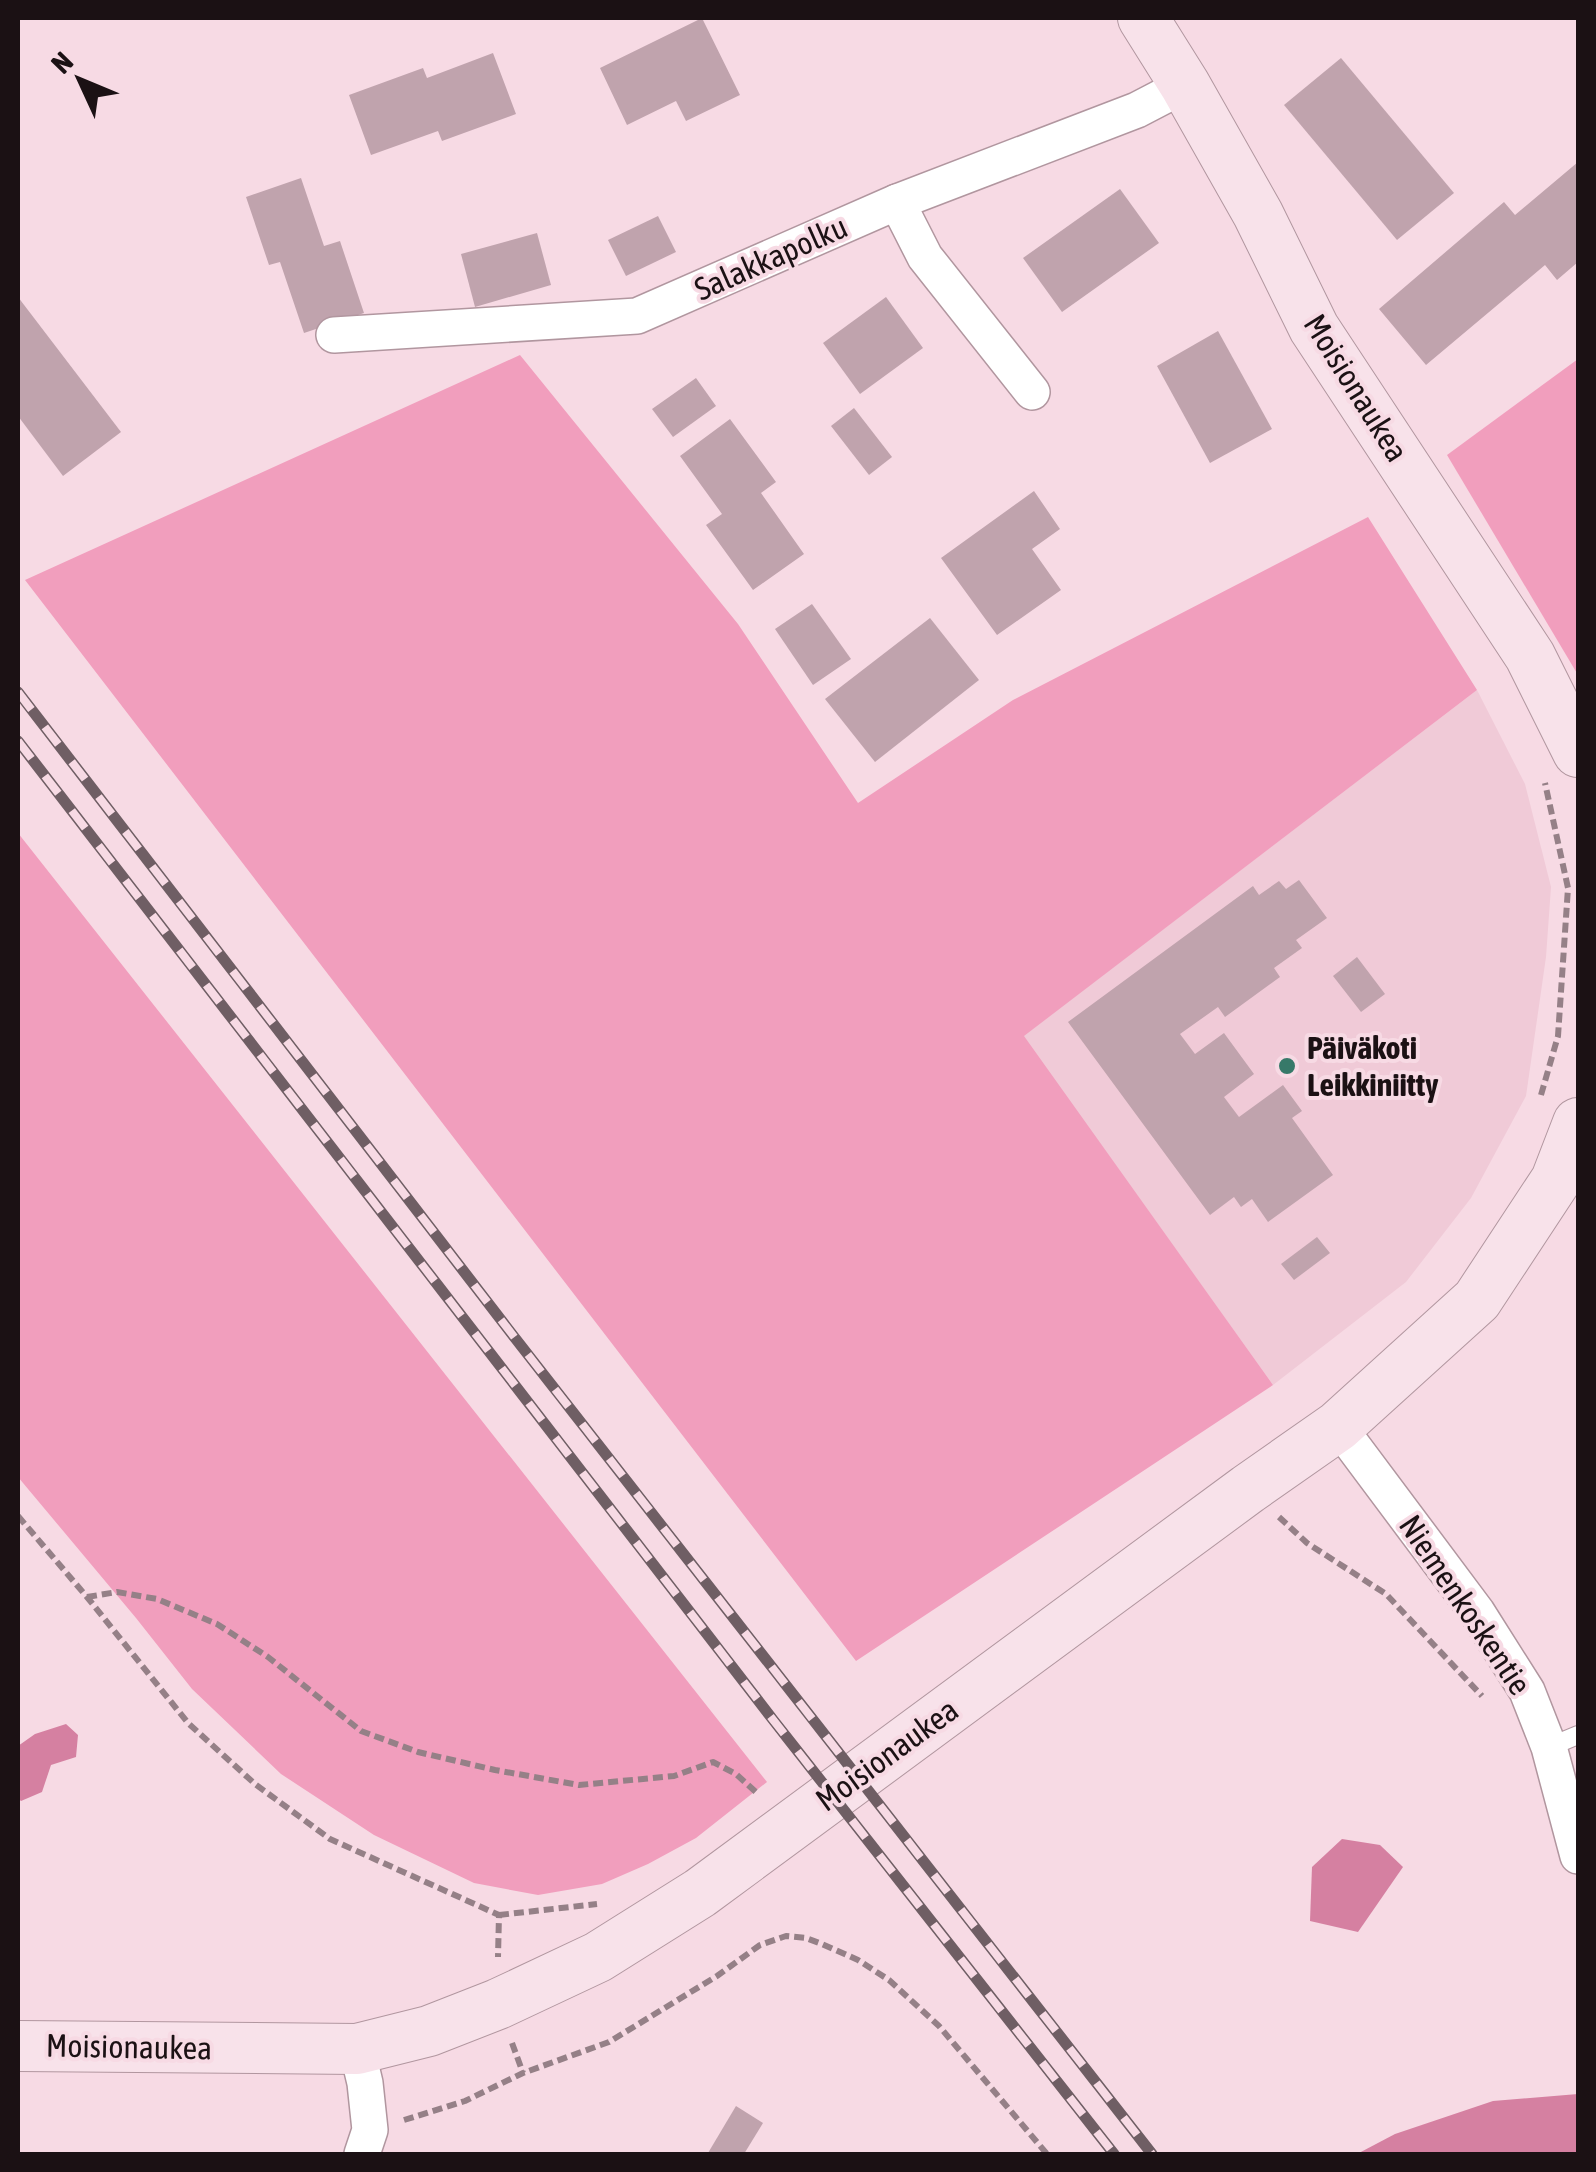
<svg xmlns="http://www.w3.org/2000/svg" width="1596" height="2172" font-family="'Asap Condensed',sans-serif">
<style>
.built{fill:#f0cad7}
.green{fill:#f19ebd}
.forest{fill:#d580a1}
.building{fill:#c0a3ad}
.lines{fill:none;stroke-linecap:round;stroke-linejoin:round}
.lane-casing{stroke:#b1969f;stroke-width:20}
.street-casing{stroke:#b1969f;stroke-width:38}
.secondary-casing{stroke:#b1969f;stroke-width:52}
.path{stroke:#958087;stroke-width:6;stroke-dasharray:10 5;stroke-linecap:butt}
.lane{stroke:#fff;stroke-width:18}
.street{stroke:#fff;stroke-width:35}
.secondary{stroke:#f8e2ea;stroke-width:50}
.rail-casing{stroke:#6f5e64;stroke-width:11}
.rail{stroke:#f7dae4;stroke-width:8;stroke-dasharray:22;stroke-linecap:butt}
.poi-dot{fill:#377969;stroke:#f7dae4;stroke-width:4}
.labels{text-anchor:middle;stroke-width:8;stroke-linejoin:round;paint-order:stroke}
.street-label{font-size:32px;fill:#1b1114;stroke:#f7dae4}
.poi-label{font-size:32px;font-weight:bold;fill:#1b1114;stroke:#f7dae4;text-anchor:start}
</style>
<rect width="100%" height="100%" fill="#f7dae4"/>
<path class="built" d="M1477,690L1525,784L1551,887L1546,957L1526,1096L1471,1198L1406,1282L1273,1385L1023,1036Z"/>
<g class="green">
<path d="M520,355L738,624L858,803L1013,700L1368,517L1477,690L1024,1036L1273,1385L856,1661L25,580Z"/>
<path d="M1578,359V675L1447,455Z"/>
<path d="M18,833L767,1782L696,1838L648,1864L602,1884L538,1895L474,1883L374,1835L281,1774L192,1689L136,1618L18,1477Z"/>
</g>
<g class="forest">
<path d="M66,1724L78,1735L76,1757L51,1765L42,1792L21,1801L18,1798V1746L35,1734Z"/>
<path d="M1342,1839L1380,1845L1403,1867L1358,1932L1310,1921L1312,1867Z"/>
<path d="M1578,2094V2154H1357L1395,2134L1493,2101Z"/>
</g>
<g class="building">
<path d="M702,18L740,95L686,121L676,101L627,125L600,68Z"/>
<path d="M493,53L516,114L442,141L438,131L371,155L349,95L423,68L427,78Z"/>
<path d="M1341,58L1454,193L1397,240L1284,105Z"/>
<path d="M1578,162V262L1557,280L1545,265L1426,365L1379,309L1504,202L1515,215Z"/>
<path d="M301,178L324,246L340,241L364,313L304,333L280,262L269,265L246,197Z"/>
<path d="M1120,189L1159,243L1062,312L1023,258Z"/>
<path d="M658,216L676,252L626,276L608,240Z"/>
<path d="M537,233L551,285L475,307L461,254Z"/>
<path d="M18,297L121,432L63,476L18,416Z"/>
<path d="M886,297L923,348L860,394L823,343Z"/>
<path d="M1218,331L1272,429L1210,463L1157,366Z"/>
<path d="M696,378L716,406L673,437L652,409Z"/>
<path d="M854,408L892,457L869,475L831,426Z"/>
<path d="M730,419L776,482L761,493L804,554L753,590L706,525L722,514L680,456Z"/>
<path d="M1034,491L1060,529L1032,549L1061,590L997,635L941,558Z"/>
<path d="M812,604L851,659L813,685L775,629Z"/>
<path d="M930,618L979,680L875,762L825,699Z"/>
<path d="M1299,880L1327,918L1296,940L1302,948L1274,968L1280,977L1225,1017L1218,1007L1180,1034L1195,1054L1224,1033L1254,1074L1224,1097L1239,1117L1283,1085L1302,1111L1292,1118L1333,1175L1268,1222L1252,1199L1241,1207L1234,1197L1210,1215L1068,1022L1253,886L1259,895L1279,881L1286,889Z"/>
<path d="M1357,957L1385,994L1361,1012L1333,976Z"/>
<path d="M1317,1237L1330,1253L1294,1280L1281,1264Z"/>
<path d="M736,2106L763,2123L744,2154H710L708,2153Z"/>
</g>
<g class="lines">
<defs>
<path id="lane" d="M1549,1747L1578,1735"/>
<g id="street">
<path d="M897,202L925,257L1032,392"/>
<path d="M334,335L637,316L897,202L1137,110L1185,85"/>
<path d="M1338,1426L1477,1612L1527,1691L1549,1747L1578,1856"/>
<path d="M357,2049L365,2083L370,2130L362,2154"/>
</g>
<g id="secondary">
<path d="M1143,18L1185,85L1258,214L1314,328L1530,656L1578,752"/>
<path d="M18,2046L357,2049L429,2031L498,2004L598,1957L700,1893L1248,1489L1338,1426L1477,1300L1556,1180L1578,1123"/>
</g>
</defs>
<use href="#lane" class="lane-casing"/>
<use href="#street" class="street-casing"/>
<use href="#secondary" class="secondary-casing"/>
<g class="path">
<path d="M1541,1095L1558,1036L1568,888L1545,783"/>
<path d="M18,1516L87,1597L188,1723L255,1784L330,1839L499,1915L498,1957"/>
<path d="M1279,1517L1307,1543L1386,1594L1482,1696"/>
<path d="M87,1597L117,1592L157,1599L217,1624L268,1657L361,1731L418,1752L495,1770L579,1785L674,1776L713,1762L736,1774L758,1794"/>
<path d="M499,1915L597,1904"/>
<path d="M512,2043L523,2073"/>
<path d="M404,2120L465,2101L523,2073L609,2042L717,1976L760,1945L786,1936L806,1938L822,1944L858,1960L889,1980L939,2026L1047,2154"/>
</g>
<use href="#lane" class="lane"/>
<use href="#street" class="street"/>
<use href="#secondary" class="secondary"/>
<defs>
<g id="rail">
<path d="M18,692L515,1338L1152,2154"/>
<path d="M18,741L774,1721L1114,2154"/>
</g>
</defs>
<use href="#rail" class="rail-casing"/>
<use href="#rail" class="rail"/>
</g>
<circle class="poi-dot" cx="1287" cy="1066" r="10"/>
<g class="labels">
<g class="street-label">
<text transform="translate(771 258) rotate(-24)" y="11">Salakkapolku</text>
<text transform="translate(1356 388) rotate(58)" y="11">Moisionaukea</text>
<text transform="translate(1465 1605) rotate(56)" y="11">Niemenkoskentie</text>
<text transform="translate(887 1755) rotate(-36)" y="11">Moisionaukea</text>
<text transform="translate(129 2047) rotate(1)" y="11">Moisionaukea</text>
</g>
<g class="poi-label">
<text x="1307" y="1059">Päiväkoti<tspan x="1307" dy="37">Leikkiniitty</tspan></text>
</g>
</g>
<rect width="1596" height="2172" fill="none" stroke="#1b1114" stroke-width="40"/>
<g transform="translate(80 80) rotate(314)" stroke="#f7dae4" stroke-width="8" paint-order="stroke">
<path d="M0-8L18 38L0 25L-18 38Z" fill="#1b1114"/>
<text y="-15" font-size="28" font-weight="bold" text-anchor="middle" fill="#1b1114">N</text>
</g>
</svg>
